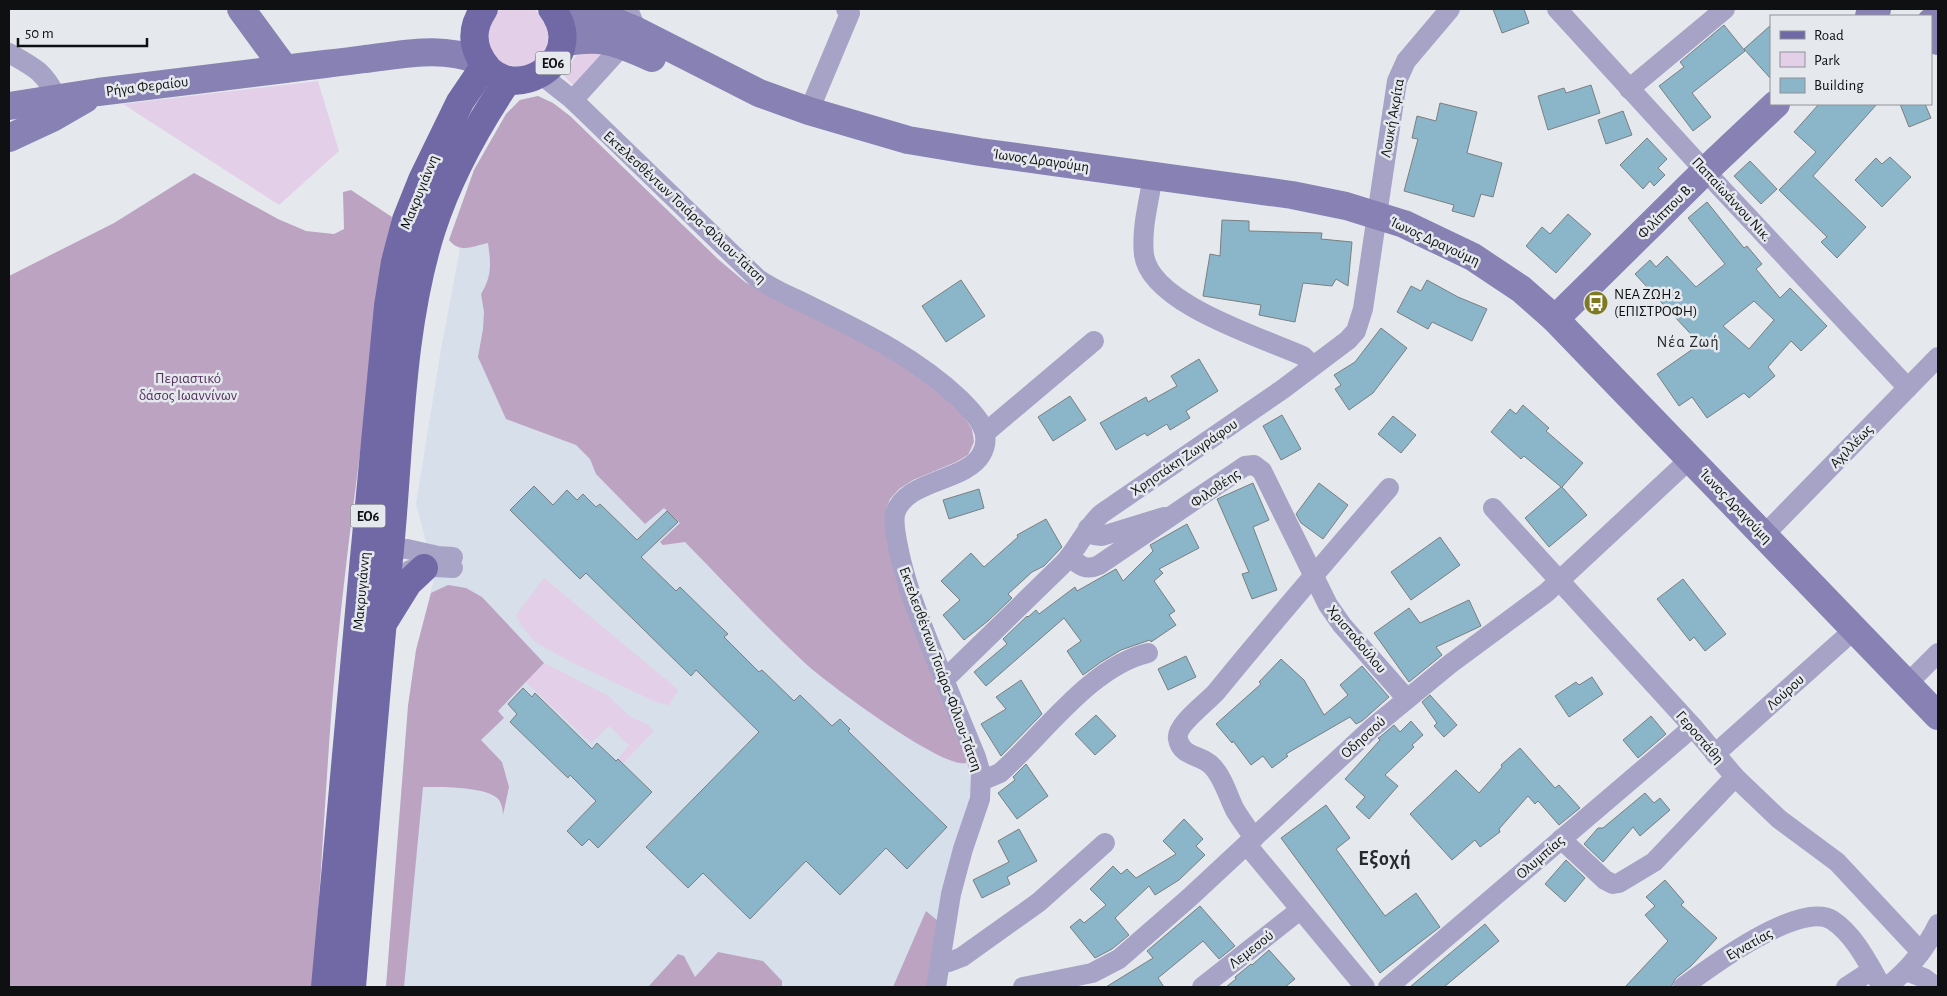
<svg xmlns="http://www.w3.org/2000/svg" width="1947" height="996" font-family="'Alegreya Sans',sans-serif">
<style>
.built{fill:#d7dfeb}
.green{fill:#e3cfe8}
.forest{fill:#bca3c2}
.building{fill:#8bb5c8;stroke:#7a7f82;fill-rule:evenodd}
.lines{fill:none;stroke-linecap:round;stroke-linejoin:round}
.street{stroke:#a7a3c6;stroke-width:20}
.secondary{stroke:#8781b4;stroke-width:28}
.primary{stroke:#7168a6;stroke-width:28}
.labels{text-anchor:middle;stroke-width:5;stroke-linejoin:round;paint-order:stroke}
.shield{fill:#e5e9ee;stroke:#4f5154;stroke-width:1}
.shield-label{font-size:14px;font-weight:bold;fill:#0f1012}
.street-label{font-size:15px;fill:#0f1012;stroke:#e5e9ee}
.poi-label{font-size:15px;fill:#0f1012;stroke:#e5e9ee;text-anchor:start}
.park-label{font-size:15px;fill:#54315c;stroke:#e5e9ee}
.neighbourhood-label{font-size:16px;letter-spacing:1px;fill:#272a2d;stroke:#e5e9ee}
.district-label{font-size:20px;font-weight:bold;letter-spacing:1px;fill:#272a2d;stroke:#e5e9ee}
</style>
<rect width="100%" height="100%" fill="#e5e9ee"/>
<path class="built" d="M538,96L553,103L570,116L719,260L745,282L974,436L972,449L968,455L956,462L913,480L899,489L890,499L887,507L886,519L973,770L969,817L941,893V933L930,987H386L408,706L416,650L435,575L416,504L441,349L460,249L449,240L474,170L506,114L520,100Z"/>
<g class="green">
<path d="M502,9H533C543,15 549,26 548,38C544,81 480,72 488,31C490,21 493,14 502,9Z"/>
<path d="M581,52L608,53L574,86L563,75L575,57Z"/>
<path d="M318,81L339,151L279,205L123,104Z"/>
<path d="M544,578L675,687L678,691L669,705L656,702L569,661L535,642L521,625L516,615Z"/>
<path d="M544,663L607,695L631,717L648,725L654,731L623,763L618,759L629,745L609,726L591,743L526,682Z"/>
</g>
<g class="forest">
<path d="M538,96L553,103L570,116L719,260L745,282L763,293L886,351L957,406L972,429L974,442L968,455L956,462L913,480L899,489L890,499L887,507L886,519L968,759L966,763C942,769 827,683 806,664C764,625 725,583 685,542L663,545L660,542L680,523L664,508L645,524L596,474L590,459L576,445L506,419L478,357L483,329L484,312L481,294C492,276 491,264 488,243C473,246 460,254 449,240L474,170L506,114L520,100Z"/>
<path d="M194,173L278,219L306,231L334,234L344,229L343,192L351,190L392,217C371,375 347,533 333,692C325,790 321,889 312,987H9V276L114,223Z"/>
<path d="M448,585L466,588L482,597L544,663L498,711L504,718L481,740L502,762L509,787L503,815C503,810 502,805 499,800C488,786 440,787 423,787L404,987H386L408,706L416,650L431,593Z"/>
<path d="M926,911L938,921L930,987H893Z"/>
<path d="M718,952L763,961L782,981V987H648L678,954L684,956L695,977Z"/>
</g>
<g class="building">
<path d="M1493,9H1524L1529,23L1502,33Z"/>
<path d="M1724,25L1745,51L1692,93L1711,117L1693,131L1659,86L1684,67L1680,62Z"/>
<path d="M1771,25V79L1744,49Z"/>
<path d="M1591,85L1600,113L1548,130L1538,96L1564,88L1566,93Z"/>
<path d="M1440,103L1477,112L1467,153L1502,163L1493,197L1481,194L1474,217L1452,211L1454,205L1404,191L1418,139L1412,138L1417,116L1436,121Z"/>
<path d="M1819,104H1877L1813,176L1866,227L1837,258L1821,242L1827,237L1779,190L1816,152L1794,132Z"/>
<path d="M1900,104H1925L1931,118L1909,127Z"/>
<path d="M1623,111L1632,135L1606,144L1598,120Z"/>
<path d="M1647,138L1667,159L1658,168L1665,175L1654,186L1650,181L1643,189L1620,165Z"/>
<path d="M1890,157L1911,177L1882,207L1855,180L1876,158L1882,164Z"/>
<path d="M1750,161L1777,189L1761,204L1734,176Z"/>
<path d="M1707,202L1744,248L1747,246L1762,264L1756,269L1780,298L1790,288L1827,326L1801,351L1791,341L1768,367L1775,376L1749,398L1744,393L1707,418L1692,397L1679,406L1657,374L1700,344L1635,274L1650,260L1656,267L1667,256L1696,287L1725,264L1688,218ZM1754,301L1774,320L1749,349L1723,326Z"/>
<path d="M1568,214L1591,234L1556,273L1526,246L1542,227L1550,234Z"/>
<path d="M1222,220L1249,221V231L1322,233L1321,239L1352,242L1348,286L1336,279L1332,286L1303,283L1295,322L1259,315L1261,305L1203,296L1210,254L1220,256Z"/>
<path d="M961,280L985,316L946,342L922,306Z"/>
<path d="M1427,280L1458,297L1487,309L1472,341L1432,322L1428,329L1397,312L1411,286L1421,291Z"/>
<path d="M1381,328L1407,348L1373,393L1349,410L1335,389L1341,385L1334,375L1355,362Z"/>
<path d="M1199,359L1218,391L1186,411L1190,418L1170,430L1167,424L1147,436L1145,433L1116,450L1100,423L1146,397L1148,402L1177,386L1171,376Z"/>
<path d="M1070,396L1086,420L1053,441L1038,417Z"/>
<path d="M1523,405L1549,428L1546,431L1583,463L1562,487L1587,515L1549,547L1525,518L1561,487L1524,456L1521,459L1491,432L1510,409L1516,414Z"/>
<path d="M1282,415L1301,449L1281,460L1263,426Z"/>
<path d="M1393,416L1416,435L1401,453L1378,434Z"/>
<path d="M1253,483L1269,520L1253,527L1277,590L1252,599L1242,574L1249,572L1217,499Z"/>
<path d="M1319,483L1348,505L1323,539L1301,523L1296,514Z"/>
<path d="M534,486L553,505L567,490L577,500L583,494L596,507L600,504L637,540L667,511L678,522L641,557L676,591L680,587L728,634L724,637L759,672L762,670L794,701L800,695L832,726L840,719L850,729L848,731L947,827L907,869L886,848L840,895L806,861L750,919L703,873L688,888L646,847L759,732L696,670L691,676L586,573L580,579L510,510Z"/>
<path d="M979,489L984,508L949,519L943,500Z"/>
<path d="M1046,519L1062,547L1044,566L1032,572L1008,594L1012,598L988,621L964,640L943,615L960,600L941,581L971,553L984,567L1018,537L1017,535Z"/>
<path d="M1187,524L1199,548L1159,569L1163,573L1154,581L1175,611L1169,615L1176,625L1151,642L1150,640L1144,642L1121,650L1101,662L1083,675L1067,651L1081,641L1064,618L986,686L974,672L1007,644L1003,639L1027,616L1028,617L1036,610L1039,614L1075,587L1077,591L1116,569L1123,581L1153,551L1150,545Z"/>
<path d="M1440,537L1460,565L1411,600L1391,572Z"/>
<path d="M1683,579L1726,634L1705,651L1694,637L1690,641L1657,599Z"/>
<path d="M1469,600L1481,626L1436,647L1442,655L1409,682L1374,633L1409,608L1420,623Z"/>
<path d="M1186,656L1196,677L1168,690L1158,669Z"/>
<path d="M1281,659L1304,680L1324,715L1348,695L1340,685L1362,666L1389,697L1362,721L1356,724L1350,717L1286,754L1288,756L1272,768L1263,756L1251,765L1233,741L1232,743L1216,724L1261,684L1259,682Z"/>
<path d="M1592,677L1603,694L1569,717L1555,696L1576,682L1579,685Z"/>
<path d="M1021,680L1042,714L1001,756L981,724L1006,709L996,697Z"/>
<path d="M523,688L532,697L535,693L592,749L597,743L616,761L618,759L652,792L598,848L589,839L582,846L567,831L596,801L570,775L568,778L510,722L517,714L508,704Z"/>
<path d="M1430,695L1457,725L1444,737L1434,726L1437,723L1422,702Z"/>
<path d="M1096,715L1116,736L1095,755L1075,734Z"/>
<path d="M1651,716L1666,734L1638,758L1623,740Z"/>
<path d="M1411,721L1423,735L1412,745L1414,747L1385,775L1398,786L1369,819L1356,807L1365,797L1345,779L1380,740L1378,738L1380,737L1394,725L1400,732Z"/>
<path d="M1520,748L1555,788L1559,785L1580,808L1559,825L1538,801L1535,804L1528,796L1499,829L1500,832L1480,847L1475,840L1452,860L1410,814L1456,770L1479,793L1502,767L1501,765Z"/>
<path d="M1026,764L1048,796L1017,819L998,793L1015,780L1013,777Z"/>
<path d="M1645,793L1654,803L1660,798L1670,810L1640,836L1633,827L1603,862L1584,844L1598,828H1603Z"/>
<path d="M1326,805L1350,838L1336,849L1385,916L1416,893L1440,927L1380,973L1281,838Z"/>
<path d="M1184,819L1203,839L1196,846L1205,855L1179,880L1155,895L1149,886L1115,918L1129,935L1112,949L1095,958L1070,927L1080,919L1084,923L1106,905L1090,889L1113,866L1121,874L1127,869L1136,878L1176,854L1163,841Z"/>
<path d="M1019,829L1037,861L1007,877L1010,884L982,898L973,880L1009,862L998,841Z"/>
<path d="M1566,860L1585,878L1565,902L1545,884Z"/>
<path d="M1665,880L1684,902L1681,905L1717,938L1691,966L1676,978L1671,987H1625L1668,941L1645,915L1655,906L1646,897Z"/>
<path d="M1200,906L1235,946L1219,959L1203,941L1158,978L1164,987H1106L1153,958L1147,951Z"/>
<path d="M1485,924L1499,941L1444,987H1410Z"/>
<path d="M1269,950L1295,979L1285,987H1226L1236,979L1235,977L1251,964L1252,965Z"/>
</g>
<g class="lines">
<g class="street">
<path d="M628,9L637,31"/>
<path d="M1557,9L1705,171L1908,388"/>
<path d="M9,53C34,67 44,71 57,98"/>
<path d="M540,74L573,100L757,278C775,291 795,298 814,308C867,334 918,359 961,400C976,415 994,433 981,455C965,482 904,480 895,514C893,526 897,540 899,551C906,585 919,617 931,648C946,685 961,721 976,757L981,774L980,799L963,849L951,894L936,987"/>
<path d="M1629,89L1725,9"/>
<path d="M573,100L623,45"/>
<path d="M809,111L850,13L846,9"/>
<path d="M1153,176C1149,201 1141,229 1144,255C1151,304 1263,338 1303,356L1313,366"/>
<path d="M985,433L1094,341"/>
<path d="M1493,508L1693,727L1735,777L1779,819L1837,862L1921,952"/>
<path d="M1088,528L1094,535L1102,536L1164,517"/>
<path d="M1764,535L1938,357"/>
<path d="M378,547L407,549L438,556L453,557"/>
<path d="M1070,557C1080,566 1086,571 1099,565L1245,466L1254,465L1262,471L1328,605L1342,625L1407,699"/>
<path d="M410,570L435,567L453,568"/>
<path d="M944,680L1064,563C1078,548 1086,528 1101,514L1283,389L1348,340L1356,331L1363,309L1397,81L1406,61L1450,9"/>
<path d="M1908,683L1938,653"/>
<path d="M1715,754L1855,629"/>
<path d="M981,781L1000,773C1043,735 1091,666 1148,653"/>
<path d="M1254,838C1248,829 1241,820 1235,810C1228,796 1223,777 1212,766C1202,755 1181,757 1178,739C1175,725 1208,702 1217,691C1273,622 1331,555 1389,488"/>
<path d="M1561,839L1605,880L1613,884L1619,883L1654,862L1735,777"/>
<path d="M1247,845L1365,987"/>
<path d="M941,962H949L962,957L1039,902L1105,843"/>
<path d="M1906,971L1924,978L1936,987"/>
<path d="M1023,987L1092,973L1119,959L1189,898L1372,728L1450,664L1546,593L1690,459"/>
<path d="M1202,987L1300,910"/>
<path d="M1388,987L1693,727"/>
<path d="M1683,987C1710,967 1800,900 1832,920C1855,935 1869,965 1882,987"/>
<path d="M1846,987L1872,970"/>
<path d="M1887,987C1908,970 1926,949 1938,924"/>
</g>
<g class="secondary">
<path d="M241,9L285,69C312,65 338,63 365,59C409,54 438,46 482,61"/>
<path d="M1869,16L1877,9"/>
<path d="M558,19L611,20L637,31L759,93L809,111L908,140L980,152L1292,195L1346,206L1404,224L1473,257L1521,289L1555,319L1938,716"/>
<path d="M1931,22L1938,41"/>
<path d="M562,43C601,35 617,42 652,58"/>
<path d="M9,106L98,92L285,69"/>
<path d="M9,138L52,118L85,99"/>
<path d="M1555,319L1705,171L1776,104"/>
</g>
<g class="primary">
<path d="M484,9C475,22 471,37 478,53C502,113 593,64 552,9"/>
<path d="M385,620L408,583L424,568"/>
<path d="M325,987L363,568L388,306L395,262L406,220L422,180L460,102L485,65"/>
<path d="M352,987C364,841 375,695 390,549C400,445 400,328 432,229C449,176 477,126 508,80"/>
</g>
</g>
<defs>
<symbol id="bus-disc" viewBox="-11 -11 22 22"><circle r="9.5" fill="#7f7a21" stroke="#e5e9ee"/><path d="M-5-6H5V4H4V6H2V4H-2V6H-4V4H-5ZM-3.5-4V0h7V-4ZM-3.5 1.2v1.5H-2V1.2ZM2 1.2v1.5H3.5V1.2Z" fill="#fff"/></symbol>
</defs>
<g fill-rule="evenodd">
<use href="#bus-disc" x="1582" y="289" width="28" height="28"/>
</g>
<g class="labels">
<g class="shield">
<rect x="535.5" y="51.5" width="35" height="23" rx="4"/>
<rect x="350.5" y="504.5" width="35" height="23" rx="4"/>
</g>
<g class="shield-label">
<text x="553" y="68">ΕΟ6</text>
<text x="368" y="521">ΕΟ6</text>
</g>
<g class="street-label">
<text transform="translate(147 86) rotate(-7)" y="5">Ρήγα Φεραίου</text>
<text transform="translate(1392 118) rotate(-80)" y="5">Λουκή Ακρίτα</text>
<text transform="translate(1041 160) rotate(8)" y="5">Ίωνος Δραγούμη</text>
<text transform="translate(419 192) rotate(-68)" y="5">Μακρυγιάννη</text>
<text transform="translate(1732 199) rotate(47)" y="5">Παπαϊωάννου Νικ.</text>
<text transform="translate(685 207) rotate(43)" y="5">Εκτελεσθέντων Τσιάρα-Φίλιου-Τάτση</text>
<text transform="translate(1665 211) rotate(-45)" y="5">Φιλίππου Β.</text>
<text transform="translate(1435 241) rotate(25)" y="5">Ίωνος Δραγούμη</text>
<text transform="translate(1851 446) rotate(-46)" y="5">Αχιλλέως</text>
<text transform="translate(1184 457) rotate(-34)" y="5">Χρηστάκη Ζωγράφου</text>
<text transform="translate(1215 488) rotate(-35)" y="5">Φιλοθέης</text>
<text transform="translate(1736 506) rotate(46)" y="5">Ίωνος Δραγούμη</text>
<text transform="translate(361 591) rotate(-85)" y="5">Μακρυγιάννη</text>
<text transform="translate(1357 639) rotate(50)" y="5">Χριστοδούλου</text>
<text transform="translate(941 669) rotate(70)" y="5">Εκτελεσθέντων Τσιάρα-Φίλιου-Τάτση</text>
<text transform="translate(1785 692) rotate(-42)" y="5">Λούρου</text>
<text transform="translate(1363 737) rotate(-42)" y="5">Οδησσού</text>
<text transform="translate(1700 737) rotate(49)" y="5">Γεροστάθη</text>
<text transform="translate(1540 857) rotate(-41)" y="5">Ολυμπίας</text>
<text transform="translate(1749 944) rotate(-29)" y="5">Εγνατίας</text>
<text transform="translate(1251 949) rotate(-38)" y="5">Λεμεσού</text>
</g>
<g class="poi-label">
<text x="1614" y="299">ΝΕΑ ΖΩΗ 2<tspan x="1614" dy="17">(ΕΠΙΣΤΡΟΦΗ)</tspan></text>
</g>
<g class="park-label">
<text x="188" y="383">Περιαστικό<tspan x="188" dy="17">δάσος Ιωαννίνων</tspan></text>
</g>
<g class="neighbourhood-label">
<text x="1688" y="347">Νέα Ζωή</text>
</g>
<g class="district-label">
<text x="1385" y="865">Εξοχή</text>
</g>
</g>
<rect width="1947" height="996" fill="none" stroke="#0f1012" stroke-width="20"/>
<rect x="1770" y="15" width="162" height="90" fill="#e5e9ee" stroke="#8f9296"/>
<rect x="1780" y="31" width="25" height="8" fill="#7168a6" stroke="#8f9296"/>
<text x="1814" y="40" font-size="15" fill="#0f1012">Road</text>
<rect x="1780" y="52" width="25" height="15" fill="#e3cfe8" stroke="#8f9296"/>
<text x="1814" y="65" font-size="15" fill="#0f1012">Park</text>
<rect x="1780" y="78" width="25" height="15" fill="#8bb5c8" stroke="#8f9296"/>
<text x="1814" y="90" font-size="15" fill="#0f1012">Building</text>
<path d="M18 38v8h129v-8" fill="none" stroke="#0f1012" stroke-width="2.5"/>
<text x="25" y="38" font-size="15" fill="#0f1012" stroke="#e5e9ee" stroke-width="4" paint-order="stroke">50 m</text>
</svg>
